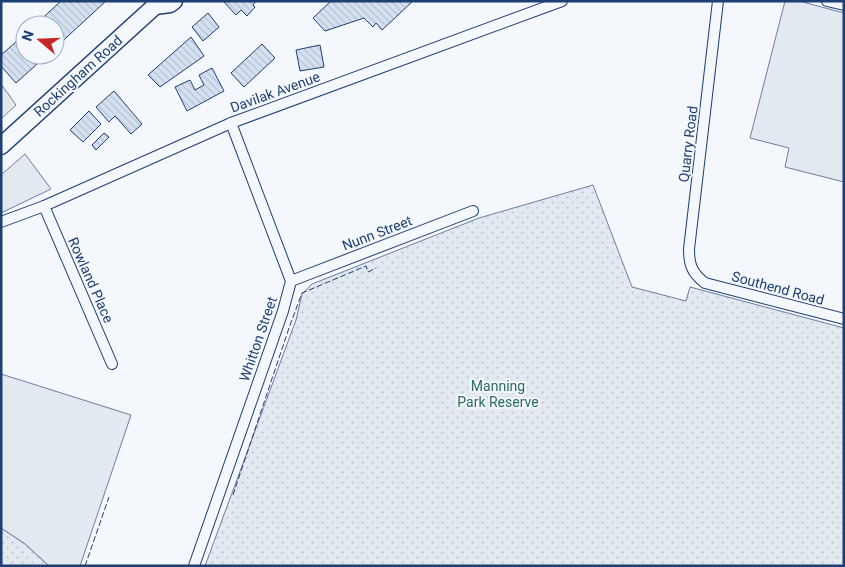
<svg xmlns="http://www.w3.org/2000/svg" width="845" height="567" font-family="Roboto,sans-serif">
<style>
.grass{fill:#e3e9f0;stroke:#687fa3}
.park{fill:url(#park-dots);stroke:#687fa3}
.building{fill:url(#building-back-hatch);stroke:#1d3f73}
.lines{fill:none;stroke-linecap:round;stroke-linejoin:round}
.street-casing{stroke:#1d3f73;stroke-width:12}
.primary-casing{stroke:#1d3f73;stroke-width:19}
.street{stroke:#f4f7fb;stroke-width:10}
.primary{stroke:#f4f7fb;stroke-width:16}
.fence{stroke:#1d3f73;stroke-width:1;stroke-dasharray:6 2.5;stroke-linecap:butt}
.labels{text-anchor:middle;stroke-width:4;stroke-linejoin:round;paint-order:stroke}
.street-label{font-size:14px;fill:#1d3f73;stroke:#f4f7fb}
.park-label{font-size:14px;fill:#2c6c60;stroke:#f4f7fb}
</style>
<defs>
<pattern id="park-dots" width="8" height="8" patternUnits="userSpaceOnUse" patternTransform="scale(1.25)"><rect width="8" height="8" fill="#e3e9f0"/><path d="M2 2h.1M6 6h.1" fill="none" stroke="#c2c9d1" stroke-width="1.8" stroke-linecap="round"/></pattern>
<pattern id="building-back-hatch" width="6" height="6" patternUnits="userSpaceOnUse" patternTransform="scale(1.25)"><rect width="6" height="6" fill="#d5e0f0"/><path d="M-1 5l2 2M0 0l6 6M5-1l2 2" fill="none" stroke="#b6c1d1"/></pattern>
</defs>
<rect width="100%" height="100%" fill="#f4f7fb"/>
<g class="grass">
<path d="M785,1H799L844,13V182L785,167L789,148L750,138Z"/>
<path d="M1,84L16,105L1,119Z"/>
<path d="M25,154L51,189L1,213V175Z"/>
<path d="M1,374L131,415L80,566H49L25,544L1,528Z"/>
</g>
<g class="park">
<path d="M593,185L632,287L686,301L690,287L844,328V566H205L296,320L302,294L312,284L479,218Z"/>
<path d="M1,528L25,544L49,566H1Z"/>
</g>
<g class="building">
<path d="M61,1H106L55,48V25H35Z"/>
<path d="M223,1H256L253,5L255,7L247,16L241,10L236,15Z"/>
<path d="M331,1H413L382,30L376,23L373,27L364,18L325,31L313,18Z"/>
<path d="M208,13L219,27L203,41L192,27Z"/>
<path d="M25,34V55H47L16,83L1,66V55Z"/>
<path d="M191,37L204,56L160,87L148,75Z"/>
<path d="M262,44L275,58L244,87L231,73Z"/>
<path d="M320,45L324,67L300,71L296,50Z"/>
<path d="M212,68L224,91L187,111L175,87L190,80L195,90L204,85L199,75Z"/>
<path d="M114,91L142,124L131,134L115,116L109,122L96,107Z"/>
<path d="M89,111L101,124L83,142L70,130Z"/>
<path d="M104,133L109,137L96,150L92,145Z"/>
</g>
<g class="lines">
<defs>
<g id="street">
<path d="M718,1L689,249C689,265 692,273 705,283L844,319"/>
<path d="M827,1L844,5"/>
<path d="M44,206L112,364"/>
<path d="M1,222L44,206L231,123L562,1"/>
<path d="M291,281L473,211"/>
<path d="M194,566L283,311L291,281L231,123"/>
</g>
<g id="primary">
<path d="M155,6L170,4L174,1"/>
<path d="M1,146L155,6L157,1"/>
</g>
</defs>
<use href="#street" class="street-casing"/>
<use href="#primary" class="primary-casing"/>
<use href="#street" class="street"/>
<use href="#primary" class="primary"/>
<g class="fence">
<path d="M233,495L289,328L302,293L366,266L368,272L376,268"/>
<path d="M85,566L109,497"/>
</g>
</g>
<g class="labels">
<g class="street-label">
<text transform="translate(78 76) rotate(-42)" y="5">Rockingham Road</text>
<text transform="translate(275 92) rotate(-20)" y="5">Davilak Avenue</text>
<text transform="translate(688 144) rotate(-83)" y="5">Quarry Road</text>
<text transform="translate(377 233) rotate(-21)" y="5">Nunn Street</text>
<text transform="translate(91 280) rotate(66)" y="5">Rowland Place</text>
<text transform="translate(778 288) rotate(15)" y="5">Southend Road</text>
<text transform="translate(258 339) rotate(-71)" y="5">Whitton Street</text>
</g>
<g class="park-label">
<text x="498" y="391">Manning<tspan x="498" dy="16">Park Reserve</tspan></text>
</g>
</g>
<rect width="845" height="567" fill="none" stroke="#1d3f73" stroke-width="5"/>
<g transform="translate(40 40) rotate(289)"><circle r="24" fill="#f4f7fb" stroke="#9eadc5"/>
<path d="M0-4L9 19L0 12L-9 19Z" fill="#c62828"/>
<text y="-8" font-size="14" font-weight="bold" text-anchor="middle" fill="#1d3f73">N</text>
</g>
</svg>
